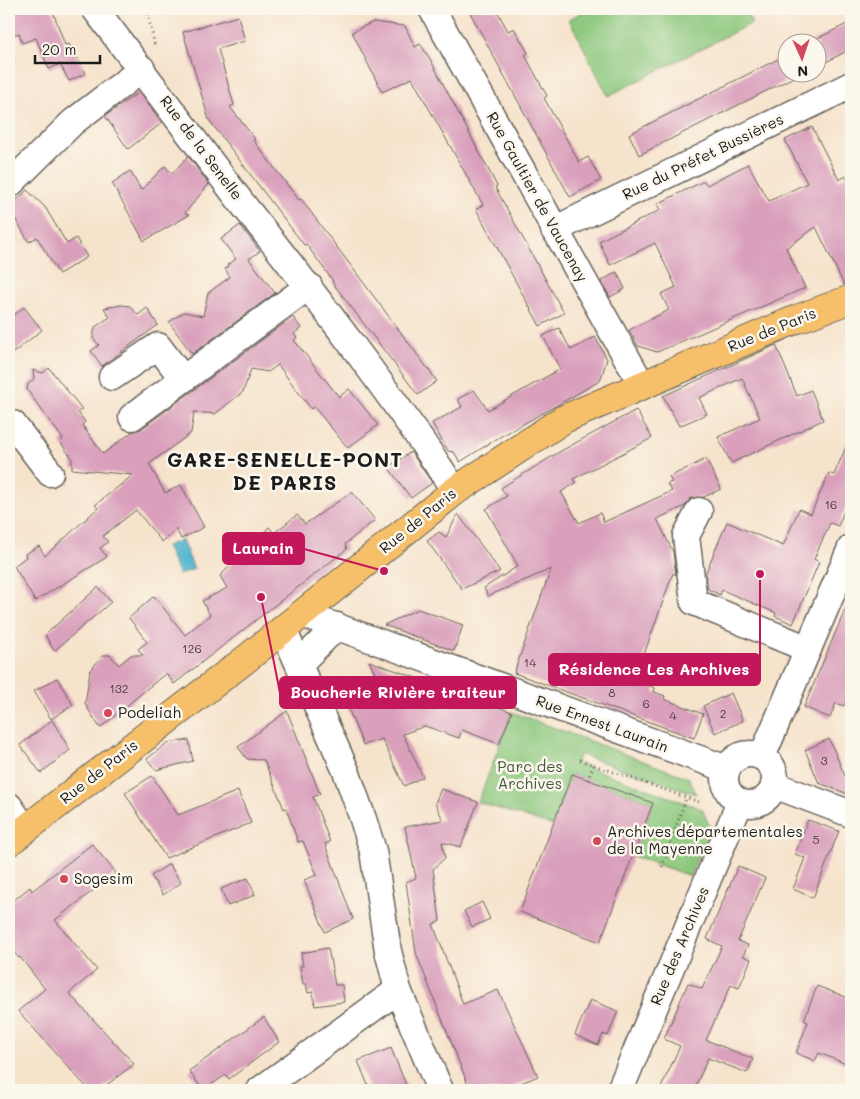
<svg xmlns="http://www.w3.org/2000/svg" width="860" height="1099" font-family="Mali,sans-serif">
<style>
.green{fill:#8bc77d;stroke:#54724c}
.water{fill:#4fb4ce;stroke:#366875}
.building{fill:#d99fbb}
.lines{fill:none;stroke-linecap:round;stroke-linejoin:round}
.minor-casing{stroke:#68625a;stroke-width:29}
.major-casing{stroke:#68625a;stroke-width:30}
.path{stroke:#68625a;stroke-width:3;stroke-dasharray:1 4;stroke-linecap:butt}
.minor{stroke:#fff;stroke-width:26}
.major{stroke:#f6c06b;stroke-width:28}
.poi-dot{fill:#d1495b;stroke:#fbf7ec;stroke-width:2}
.labels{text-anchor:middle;stroke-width:5;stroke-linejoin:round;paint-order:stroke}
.number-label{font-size:12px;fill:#4b3d44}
.street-label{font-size:15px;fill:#1c1c1c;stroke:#fbf7ec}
.poi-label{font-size:15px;fill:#1c1c1c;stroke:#fbf7ec;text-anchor:start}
.park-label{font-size:15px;fill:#43583e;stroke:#fbf7ec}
.district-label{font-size:20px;font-weight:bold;letter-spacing:1px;fill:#1c1c1c;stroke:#fbf7ec}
.leader{fill:none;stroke:#c2185b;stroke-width:2}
.callout-dot{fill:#c2185b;stroke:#fbf7ec;stroke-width:2}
.callout{fill:#c2185b;stroke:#c2185b;stroke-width:2}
.callout-label{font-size:16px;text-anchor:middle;font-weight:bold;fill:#fff}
</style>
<rect width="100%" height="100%" fill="#fbf7ec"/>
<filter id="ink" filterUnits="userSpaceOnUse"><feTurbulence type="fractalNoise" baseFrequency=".02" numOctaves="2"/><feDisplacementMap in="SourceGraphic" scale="10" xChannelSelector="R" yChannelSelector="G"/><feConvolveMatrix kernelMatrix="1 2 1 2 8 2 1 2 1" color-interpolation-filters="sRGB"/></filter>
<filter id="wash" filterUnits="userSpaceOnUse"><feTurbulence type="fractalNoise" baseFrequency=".0096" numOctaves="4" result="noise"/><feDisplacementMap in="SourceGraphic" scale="20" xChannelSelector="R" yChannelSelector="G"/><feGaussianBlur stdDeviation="1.12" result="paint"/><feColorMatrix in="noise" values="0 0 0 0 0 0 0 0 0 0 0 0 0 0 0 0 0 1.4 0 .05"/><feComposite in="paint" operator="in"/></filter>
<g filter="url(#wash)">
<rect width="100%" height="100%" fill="#f6e3cc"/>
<g class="green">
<path d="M589,9H744L752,23L608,96L569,19Z"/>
<path d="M512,712L689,778L696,794L579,754L577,763L702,809L710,827L690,876L633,856L653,803L572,774L553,826L478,802Z"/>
</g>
<path class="water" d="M182,540L194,569L179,575L166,546Z"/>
<g id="blocks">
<g class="building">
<path d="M9,9H52L65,45L69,44L86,73L69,81L60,64L49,69L36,38L22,43L19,33L9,37Z"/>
<path d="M468,9H496L508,31L514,28L528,53L525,55L547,96L544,98L579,162L588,157L601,180L570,197Z"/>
<path d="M238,16L245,41L218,49L234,105L230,107L255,139L253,140L299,200L301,199L437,381L418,395L332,282L333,281L306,244L304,245L209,120L183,32Z"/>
<path d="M373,22L405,26L415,47L420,44L429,57L497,186L495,187L564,313L540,326L476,209L483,205L412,78L382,92L352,32Z"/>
<path d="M851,22V49L818,66V42H810Z"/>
<path d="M788,54V72H804L639,155L629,134Z"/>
<path d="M139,92L162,123L128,149L105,116Z"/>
<path d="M812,127L839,180L846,176L851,188V284L844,285L816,227L786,248L805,288L657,352L638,346L629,330L669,310L661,294L676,287L655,243L610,265L599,241L660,210L657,204L704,181L707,185L748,164L769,201L807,183L785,140Z"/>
<path d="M188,156L209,184L185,213L189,215L144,241L112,183L130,171L141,190L165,166L172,174Z"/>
<path d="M27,190L45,207L67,244L76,238L87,257L59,274L37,237L29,242L9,208Z"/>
<path d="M240,225L260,251L249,259L275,293L192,354L169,322L184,312L203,316L208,293L230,277L225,269L228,267L227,265L236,259L221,239Z"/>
<path d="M617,272L625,289L610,297L601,281Z"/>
<path d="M121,305L130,306L138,315L147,308L158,325L102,366L91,351L99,345L93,338L95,327L110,317L104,308Z"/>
<path d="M24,307L42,330L9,356V319Z"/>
<path d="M293,317L301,328L294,334L297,338L294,340L339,397L349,389L378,425L348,448L314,407L311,409L278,365L268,372L251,369L243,392L215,414L194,412L191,433L149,464L165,493L181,485L204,527L181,539L176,529L162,542L136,510L103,536L108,542L100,548L107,557L35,601L14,566L26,557L25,554L39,546L45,556L98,508L95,505L133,475L72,469V458L60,442L63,439L27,390L28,384L34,379L33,370L43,373L49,368L82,409L78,412L85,422L82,425L103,454L132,432L141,429Z"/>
<path d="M559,328L571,350L595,337L607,359L600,381L498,438L460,462L454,452L448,451L432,423L462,407L458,399L474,390L488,410L560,369L543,336Z"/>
<path d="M776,345L797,396L811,390L823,420L731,463L718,437L760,418L742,378L699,398L707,414L679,426L663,396Z"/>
<path d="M636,410L652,438L573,479L576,483L561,492L579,523L600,513L604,522L672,491L667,484L672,482L669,477L706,459L721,489L704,497L691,498L685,506L657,519L673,552L676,575L673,573L635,680L655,688L654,692L665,696L664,699L703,714L694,738L514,673L551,569L488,596L484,588L518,566L486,509L507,496L501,488L559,452Z"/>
<path d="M851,435V495L838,526L830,523L814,559L819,562L793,624L775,616L776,613L722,590L720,595L708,589L706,572L727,522L783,546L799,509L811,514L829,473L834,475Z"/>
<path d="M411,452L432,483L411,498L388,467Z"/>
<path d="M352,492L375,520L345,544L347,549L174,684L166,673L100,728L85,704L90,671L103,655H110L119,665L131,655H143L138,649L147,642L129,618L154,596L185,635L210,615L202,601L227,588L220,576L269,527L274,533L297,515L305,524Z"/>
<path d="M458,514L500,571L462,589L427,541L439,532L446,537Z"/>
<path d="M98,587L111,602L54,651L45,635Z"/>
<path d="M851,596V688L844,706L836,703L830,718L804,707Z"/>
<path d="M418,609L463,625L454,651L384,625Z"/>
<path d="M369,661L512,712L499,744L462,730L459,738L425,726L403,734L423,777L404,786L382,739L363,745L348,708L385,695Z"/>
<path d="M57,678L73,705L51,719L34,691Z"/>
<path d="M731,693L743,721L715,733L703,706Z"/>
<path d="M287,711L320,794L313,797L330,842L325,844L353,919L325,932L304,880L317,875L303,841L298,842L286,808L284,809L264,760L247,759L238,747Z"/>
<path d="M52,720L70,750L41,773L20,745Z"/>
<path d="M829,739L851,790V795L819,783L805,750Z"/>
<path d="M189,740L193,761L156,770L147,759L167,743Z"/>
<path d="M572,774L653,803L600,942L520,912Z"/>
<path d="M152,776L178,815L238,791L251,823L166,858L125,793Z"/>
<path d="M441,789L478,802L461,847L442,842L445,858L433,869L440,921L433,924L463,1004L498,990L538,1076L504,1090H470L416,953L406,882L416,878L405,827L443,820L435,803Z"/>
<path d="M808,820L839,831L813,898L793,889L805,858L795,854Z"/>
<path d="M92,844L116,873L55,920L97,970L69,993L134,1064L100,1090H89L18,1011L45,989L20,957L19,958L9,947V904L30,887L32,891Z"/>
<path d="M169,864L181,883L163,895L151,876Z"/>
<path d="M738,866L765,878L738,941L748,945L743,956L751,959L739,988L731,985L706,1040L753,1059L747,1073L708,1058L694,1090H660L680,1046L664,1039L688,983L702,989L722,946L707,939Z"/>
<path d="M248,878L255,895L228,906L221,889Z"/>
<path d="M482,902L490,919L472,927L464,911Z"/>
<path d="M328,948L335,985H342L344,1002L315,1006L313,992L308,993L306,984H303L300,966H303L301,953Z"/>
<path d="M817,986L851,999V1066L819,1053L815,1061L796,1053L808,1022L804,1020Z"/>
<path d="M590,1000L618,1011L608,1036L603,1034L598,1045L575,1035Z"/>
<path d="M264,1017L279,1042L229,1079L226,1075L203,1090L189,1071Z"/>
<path d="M391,1048L408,1090H370L358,1061Z"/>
</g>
</g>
</g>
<g filter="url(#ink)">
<use href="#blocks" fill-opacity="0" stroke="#68625a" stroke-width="1"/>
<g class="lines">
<defs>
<g id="minor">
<path d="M95,9C144,73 192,138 241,202C316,296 389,390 455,491"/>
<path d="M432,9L642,385"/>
<path d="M9,185L73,122L142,69"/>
<path d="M554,230L851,85"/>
<path d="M112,377L158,346L183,379"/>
<path d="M132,417L309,286"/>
<path d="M9,427L13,424L50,473"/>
<path d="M699,511L686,536L694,602L808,649"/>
<path d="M302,614L727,769"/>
<path d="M283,629L346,771L363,819L373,851L388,951L398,990L440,1090"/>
<path d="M299,664L337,626"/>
<circle cx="750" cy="779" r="25"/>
<path d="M762,757L851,548"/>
<path d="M774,785L851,814"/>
<path d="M9,806L25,829"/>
<path d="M260,1090L398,990"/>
<path d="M620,1090L740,802"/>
</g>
<path id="major" d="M9,842L246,659L455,491L564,419L797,319L851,299"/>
</defs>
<use href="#minor" class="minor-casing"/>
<use href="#major" class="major-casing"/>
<g class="path">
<path d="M147,9L155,47"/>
<path d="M580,760L699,802"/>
<path d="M588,780L593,765"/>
<path d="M662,867L686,798"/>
</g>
<use href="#minor" class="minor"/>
<use href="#major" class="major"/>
</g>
</g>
<g class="poi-dot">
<circle cx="108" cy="713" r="5"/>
<circle cx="597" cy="841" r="5"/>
<circle cx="64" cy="879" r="5"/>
</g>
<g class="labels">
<g class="number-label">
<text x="831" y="509">16</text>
<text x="192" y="653">126</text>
<text x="530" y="667">14</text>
<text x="119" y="693">132</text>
<text x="612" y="697">8</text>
<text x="646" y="708">6</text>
<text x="723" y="718">2</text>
<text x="673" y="720">4</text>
<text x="824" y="765">3</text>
<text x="816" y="844">5</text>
</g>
<g class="street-label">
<text transform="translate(201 148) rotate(53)" y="5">Rue de la Senelle</text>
<text transform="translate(703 157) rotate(-26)" y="5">Rue du Préfet Bussières</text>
<text transform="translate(537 197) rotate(61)" y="5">Rue Gaultier de Vaucenay</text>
<text transform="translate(772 330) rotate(-22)" y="5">Rue de Paris</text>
<text transform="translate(418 521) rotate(-39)" y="5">Rue de Paris</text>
<text transform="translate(602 724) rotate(20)" y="5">Rue Ernest Laurain</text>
<text transform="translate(99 772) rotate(-38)" y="5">Rue de Paris</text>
<text transform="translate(680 946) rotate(-67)" y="5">Rue des Archives</text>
</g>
<g class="poi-label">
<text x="118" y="718">Podeliah</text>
<text x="607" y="837">Archives départementales<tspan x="607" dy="17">de la Mayenne</tspan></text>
<text x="74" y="884">Sogesim</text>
</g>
<g class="park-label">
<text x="530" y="772">Parc des<tspan x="530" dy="17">Archives</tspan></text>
</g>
<g class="district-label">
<text x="285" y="467">GARE-SENELLE-PONT<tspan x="285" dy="23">DE PARIS</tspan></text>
</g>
</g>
<path class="leader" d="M384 571L304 549M760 574L760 669M261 597L280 693"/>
<g class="callout-dot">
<circle cx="384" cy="571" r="5"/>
<circle cx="760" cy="574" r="5"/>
<circle cx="261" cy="597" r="5"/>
</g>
<g class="callout">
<rect x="223" y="533" width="81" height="31" rx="5"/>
<rect x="549" y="654" width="211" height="31" rx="5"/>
<rect x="280" y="677" width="236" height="31" rx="5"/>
</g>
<g class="callout-label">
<text x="263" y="554">Laurain</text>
<text x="654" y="675">Résidence Les Archives</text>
<text x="398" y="698">Boucherie Rivière traiteur</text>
</g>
<rect width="860" height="1099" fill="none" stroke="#fbf7ec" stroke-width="30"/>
<g transform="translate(802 58) rotate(177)"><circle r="24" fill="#fbf7ec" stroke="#a29f99"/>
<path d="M0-4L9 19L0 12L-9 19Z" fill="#d1495b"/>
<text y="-8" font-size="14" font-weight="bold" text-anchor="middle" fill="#1c1c1c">N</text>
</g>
<path d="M35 55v8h65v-8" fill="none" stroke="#1c1c1c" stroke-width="2.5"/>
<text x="42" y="55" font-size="15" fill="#1c1c1c" stroke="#fbf7ec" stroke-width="4" paint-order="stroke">20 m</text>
</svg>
